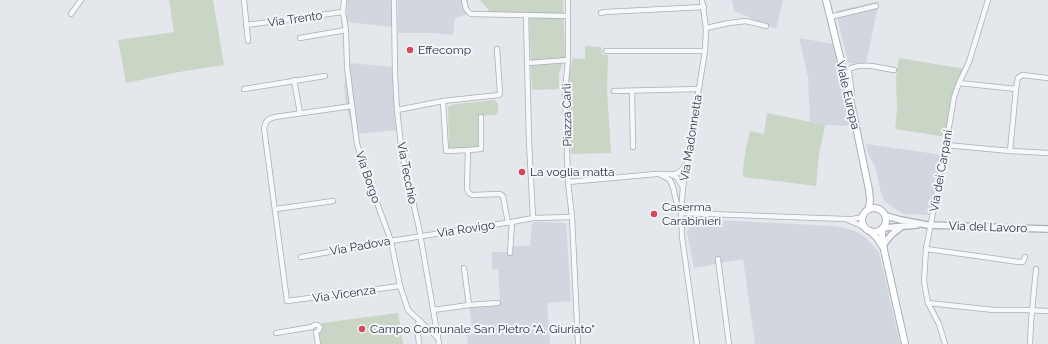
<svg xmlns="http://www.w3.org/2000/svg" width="1048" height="344" font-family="Raleway,sans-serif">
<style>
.built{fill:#d2d6de}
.green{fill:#c9d6c5}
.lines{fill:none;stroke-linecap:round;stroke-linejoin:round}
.minor-casing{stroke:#a9aeb7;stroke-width:6}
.tertiary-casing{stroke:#a9aeb7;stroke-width:8}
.secondary-casing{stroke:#a9aeb7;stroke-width:8}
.minor{stroke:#f7f8fa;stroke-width:4.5}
.tertiary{stroke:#f7f8fa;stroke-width:5.5}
.secondary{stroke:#fff;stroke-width:6}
.poi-dot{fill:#d1495b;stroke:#f4f6f9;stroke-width:1.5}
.labels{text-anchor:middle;stroke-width:4;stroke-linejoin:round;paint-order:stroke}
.street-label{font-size:12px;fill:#2b3445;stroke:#f4f6f9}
.poi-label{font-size:12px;fill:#2b3445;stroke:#f4f6f9;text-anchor:start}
</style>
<rect width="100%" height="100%" fill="#e4e7ec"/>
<g class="built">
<path d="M347,0H393V27L347,22Z"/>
<path d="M398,0H468V9L472,12L455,18L453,35L434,33H398Z"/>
<path d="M732,0H783L776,29L734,11Z"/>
<path d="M879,1L866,64L848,63L836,11Z"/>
<path d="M799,38L833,44L852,126L825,125L810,122L808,77Z"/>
<path d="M349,63L393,67L398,130L355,134L346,107L344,85Z"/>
<path d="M866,144L943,155L945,159V162L935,215L904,214L895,209L886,202L882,197L875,166L869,156Z"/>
<path d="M699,219L832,226L846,228L857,232L862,235L866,238L879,252L900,344H755L743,259L694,268L687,233L691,226Z"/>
<path d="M536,222L566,223L571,301L547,303L550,344H468L466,329L472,327L469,306L499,304L500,299L498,269H492V252H509L510,246H530L532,223Z"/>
</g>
<g class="green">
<path d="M169,0H213L224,65L179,72L126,83L118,40L174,32Z"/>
<path d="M480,0H563L565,56L559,74V89L532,90L529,13L490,12Z"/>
<path d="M585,46L601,47L602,55H608L607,90L611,153L571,154L568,91V78L573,58L585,59Z"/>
<path d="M899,58L965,69L957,86L946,137L895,129L897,110L896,77Z"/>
<path d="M494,100L496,101C499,105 499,110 497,114L494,115L479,116L480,146L478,148L449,150L448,107L451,105L457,104Z"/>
<path d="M767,113L825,125L819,155L816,186L743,177C743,161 746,147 750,131L764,134Z"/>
<path d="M398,313L403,344H321L319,334L322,330V323Z"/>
</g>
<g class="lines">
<defs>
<g id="minor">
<path d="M244,0L248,41"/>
<path d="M344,0L343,12L346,30L347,67L357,144L373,192L391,241L400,286L408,310L438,338"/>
<path d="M394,0L395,74L397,110L402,154L419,228L439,344"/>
<path d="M464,0C465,7 466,11 471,14L568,16"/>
<path d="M568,0V60L565,92L568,182L572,217L578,344"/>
<path d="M601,13L605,12L704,7"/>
<path d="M71,14L81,0"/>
<path d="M526,16L529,141L533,218"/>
<path d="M830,17L876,6"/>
<path d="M246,25L343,12"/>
<path d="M706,28L729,23L746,21L766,26"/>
<path d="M300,38L346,30"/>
<path d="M606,51H705"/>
<path d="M528,63L568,60"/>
<path d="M294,80L300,113"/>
<path d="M959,83L1016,89"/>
<path d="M244,89L325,76"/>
<path d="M614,91L699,89"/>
<path d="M632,91L633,147"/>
<path d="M852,95L849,72V69C862,62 881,68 894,70"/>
<path d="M443,101L446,151L468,150L467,189L469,193L472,195L500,194L503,196L508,223"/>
<path d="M352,106L275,117C268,119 266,120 264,128L287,301L400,286"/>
<path d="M397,110L443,101L499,95L500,93L497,49"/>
<path d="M946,145L1010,151L1048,153"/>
<path d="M468,150L481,149V117"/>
<path d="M1010,151L1016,89L1018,78L1022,75L1048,78"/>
<path d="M659,174L667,178L670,180L673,187L677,205L681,213L846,219H853L862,217"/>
<path d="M673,176L674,175L678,179L683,187"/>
<path d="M568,182L656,174C671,173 675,179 686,165"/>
<path d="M276,209L333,201"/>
<path d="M848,220L864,227"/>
<path d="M926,249L977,256L1019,262H1023L1025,257"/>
<path d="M510,253L512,222"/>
<path d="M301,257L391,241L512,222L533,218L572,217"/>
<path d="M718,259L729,344"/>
<path d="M464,268L469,305"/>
<path d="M928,303L994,310H1025L1048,311"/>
<path d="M433,310L469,305L498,303"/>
<path d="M276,333L312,327C314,324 317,324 320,327L319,330L316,332L318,344"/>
<path d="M419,344L417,325L420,321"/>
<path d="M697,344L682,237L681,213L683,187L705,51L706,28L702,0"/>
<path d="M945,344L939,324L928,303L926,293L924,281L926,249L946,145L954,97L959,83L969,62L988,0"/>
<path d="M1030,344L1031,322L1036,269"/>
</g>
<g id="tertiary">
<path d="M886,216L901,220L927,225L1048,229"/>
<path d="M883,228L917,225"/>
<path d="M883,245L892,234L900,228"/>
</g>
<g id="secondary">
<path d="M826,0L850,98L869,190L870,199L869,209"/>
<circle cx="874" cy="220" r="12"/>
<path d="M883,228L882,234L884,250L905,344"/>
<path d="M870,231L877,238L883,247"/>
</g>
</defs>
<use href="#minor" class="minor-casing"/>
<use href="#tertiary" class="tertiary-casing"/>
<use href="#secondary" class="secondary-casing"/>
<use href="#minor" class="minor"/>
<use href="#tertiary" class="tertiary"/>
<use href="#secondary" class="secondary"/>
</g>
<g class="poi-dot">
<circle cx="410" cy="50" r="4"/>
<circle cx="522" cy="172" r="4"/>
<circle cx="654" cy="214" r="4"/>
<circle cx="362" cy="329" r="4"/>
</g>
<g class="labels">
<g class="street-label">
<text transform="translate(295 19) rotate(-8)" y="4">Via Trento</text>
<text transform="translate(848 95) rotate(77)" y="4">Viale Europa</text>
<text transform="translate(567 115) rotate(-91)" y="4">Piazza Carli</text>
<text transform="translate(691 138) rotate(-81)" y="4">Via Madonnetta</text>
<text transform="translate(941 171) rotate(-80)" y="4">Via dei Carpani</text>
<text transform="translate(407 173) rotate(79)" y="4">Via Tecchio</text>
<text transform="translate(368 177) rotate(71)" y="4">Via Borgo</text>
<text transform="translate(988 227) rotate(2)" y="4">Via del Lavoro</text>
<text transform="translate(466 229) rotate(-9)" y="4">Via Rovigo</text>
<text transform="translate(360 246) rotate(-10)" y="4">Via Padova</text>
<text transform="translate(344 294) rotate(-8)" y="4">Via Vicenza</text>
</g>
<g class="poi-label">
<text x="418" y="54">Effecomp</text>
<text x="530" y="176">La voglia matta</text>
<text x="662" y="211">Caserma<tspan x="662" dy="14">Carabinieri</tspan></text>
<text x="370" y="333">Campo Comunale San Pietro "A. Giuriato"</text>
</g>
</g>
</svg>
